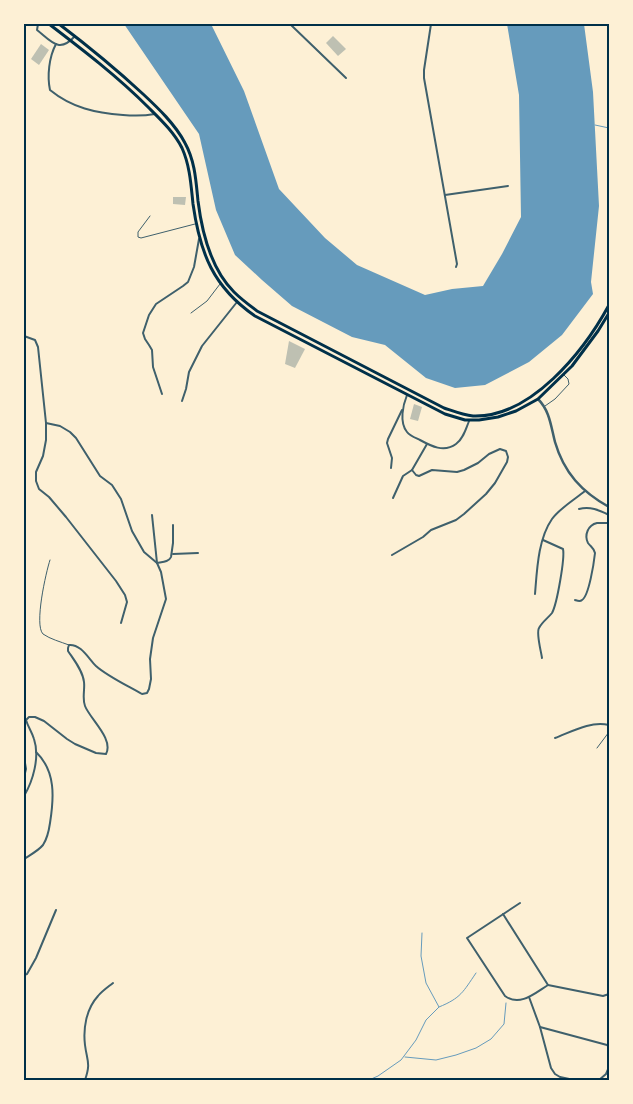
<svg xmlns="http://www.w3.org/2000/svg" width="633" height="1104" font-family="Karla,sans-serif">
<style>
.water{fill:#669bbc}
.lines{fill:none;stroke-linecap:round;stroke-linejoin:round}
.stream{stroke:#669bbc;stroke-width:1}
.building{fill:#bec0b2}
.service{stroke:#3f606c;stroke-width:1}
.minor{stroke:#3f606c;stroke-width:2}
.tertiary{stroke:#3f606c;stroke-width:2.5}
.primary{stroke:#003049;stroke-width:3}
.neatline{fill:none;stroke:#003049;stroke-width:2}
</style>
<rect width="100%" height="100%" fill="#fdf0d5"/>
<path class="water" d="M124,24H211L244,91L279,189L325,238L357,265L425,295L452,289L483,286L502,254L521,217L519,95L507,24H584L593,92L599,206L591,282L593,294L562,335L529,362L485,385L455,388L426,378L385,345L352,337L292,306L262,280L235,255L216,210L199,134Z"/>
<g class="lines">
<g class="stream">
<path d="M595,125L609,128"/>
<path d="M439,1007C461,998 463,992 476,973"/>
<path d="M405,1057L436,1060L456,1055L476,1048L491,1039L504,1024L506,1003"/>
<path d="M369,1080L378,1076L401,1060L416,1040L426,1020L439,1007L426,983L421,956L422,933"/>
</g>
</g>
<g class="building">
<path d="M333,36L346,49L338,56L326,43Z"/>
<path d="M41,44L49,50L39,65L31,59Z"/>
<path d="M173,197H186L185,205L173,204Z"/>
<path d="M289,341L305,349L295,368L285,364Z"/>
<path d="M414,404L422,407L418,421L410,419Z"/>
</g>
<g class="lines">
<g class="service">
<path d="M150,216L138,232V237L141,238L195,224"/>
<path d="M191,313L207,301L220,284"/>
<path d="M545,406L555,399L569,384L568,379L564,375"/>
<path d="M50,560C46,572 34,625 43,634C50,639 61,642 69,645"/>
<path d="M597,748L609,732"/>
</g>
<g class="minor">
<path d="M38,24L37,30C51,41 59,54 75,36"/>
<path d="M290,24L346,78"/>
<path d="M431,24L424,70V78L457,264L456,267"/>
<path d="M56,44C49,57 47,76 50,90C72,108 96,113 123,115C134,116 144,116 155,114"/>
<path d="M445,195L508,186"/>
<path d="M24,336L35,340L38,347L46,423V440L43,456L36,472V481L39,489L49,497L66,517L116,581L125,595L127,602L121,623"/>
<path d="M162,394L153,367L152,350L149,345L145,339L143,333L149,315L156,304L183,286L188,282L194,267L199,239"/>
<path d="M407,395C403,405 399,422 407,432C410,436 416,438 420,440C431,446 444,453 456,444C463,439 466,429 469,421"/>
<path d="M182,401L186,389L189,372L202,346L237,302"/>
<path d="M391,468L392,458L387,443L388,439L402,410"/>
<path d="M393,498L403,476L412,470L427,444"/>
<path d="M579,509C590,506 599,510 609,515"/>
<path d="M152,515L157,563"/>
<path d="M173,554L198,553"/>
<path d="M392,555L423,537L431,530L456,520L464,514L486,494L495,483L507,462L508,457L506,451L500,449L489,454L478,463L464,470L457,472L432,470L419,476L416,475L412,470"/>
<path d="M157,563C162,562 169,562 171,557L173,543V525"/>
<path d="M535,594C537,570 538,539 552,519C560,508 574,500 585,491"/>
<path d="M575,600C578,601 580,602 582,600C589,596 594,562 595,553C594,548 591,547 588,543C584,535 588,525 597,523C600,523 605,523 609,523"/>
<path d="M542,658C541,651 536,633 539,628C542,622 548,618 552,613C557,604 565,558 563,549L543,540"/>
<path d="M555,738C573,731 590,721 609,725"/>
<path d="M24,777L26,769L24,757"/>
<path d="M24,796C33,781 40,757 34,739C32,732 28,727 26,720L29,717H35L44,721L67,739L75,744L96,753L106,754C114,739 90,719 85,706C82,698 85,690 84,682C83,671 74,660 68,651V648L69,645C81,644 88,658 96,666C107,676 128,686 142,694L147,693L149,689L151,679L150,659L153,638L166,599L161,572L157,563L144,552L132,531L121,499L112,485L100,476L76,438L70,432L60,426L46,423"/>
<path d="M24,859C30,855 38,851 43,845C47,839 49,830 50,823C54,798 56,771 36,752"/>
<path d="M520,903L467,938L505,996C520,1007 535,993 548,985"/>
<path d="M503,914L548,985L603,996L609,994"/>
<path d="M24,975L27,974L36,958L56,910"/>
<path d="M529,997L540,1027L551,1068L555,1074L560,1077L574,1080"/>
<path d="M540,1027L607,1045L609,1047"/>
<path d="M85,1080C91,1063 87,1061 85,1045C83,1029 86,1009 98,996C102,991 108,987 113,983"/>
<path d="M599,1080L606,1074L609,1067"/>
</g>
<path class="tertiary" d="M538,399C550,411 551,427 555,442C564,473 582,492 609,507"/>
<g class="primary">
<path d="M49,24C83,50 117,76 148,107C160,119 174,132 182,148C190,166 191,185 193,204C200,253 213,287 255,316L445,414L465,420H479L498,417L516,411L538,399L572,366L598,331L609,313"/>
<path d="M59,24C88,46 116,69 143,94C158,108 175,124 185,143C195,161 196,181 198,201C202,233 211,269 234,292C241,299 249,305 257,311L444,408C453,411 463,415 473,416C531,418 584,351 609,305"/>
</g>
</g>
<rect width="633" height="1104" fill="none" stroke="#fdf0d5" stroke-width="50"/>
<rect x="25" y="25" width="583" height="1054" class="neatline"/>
</svg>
